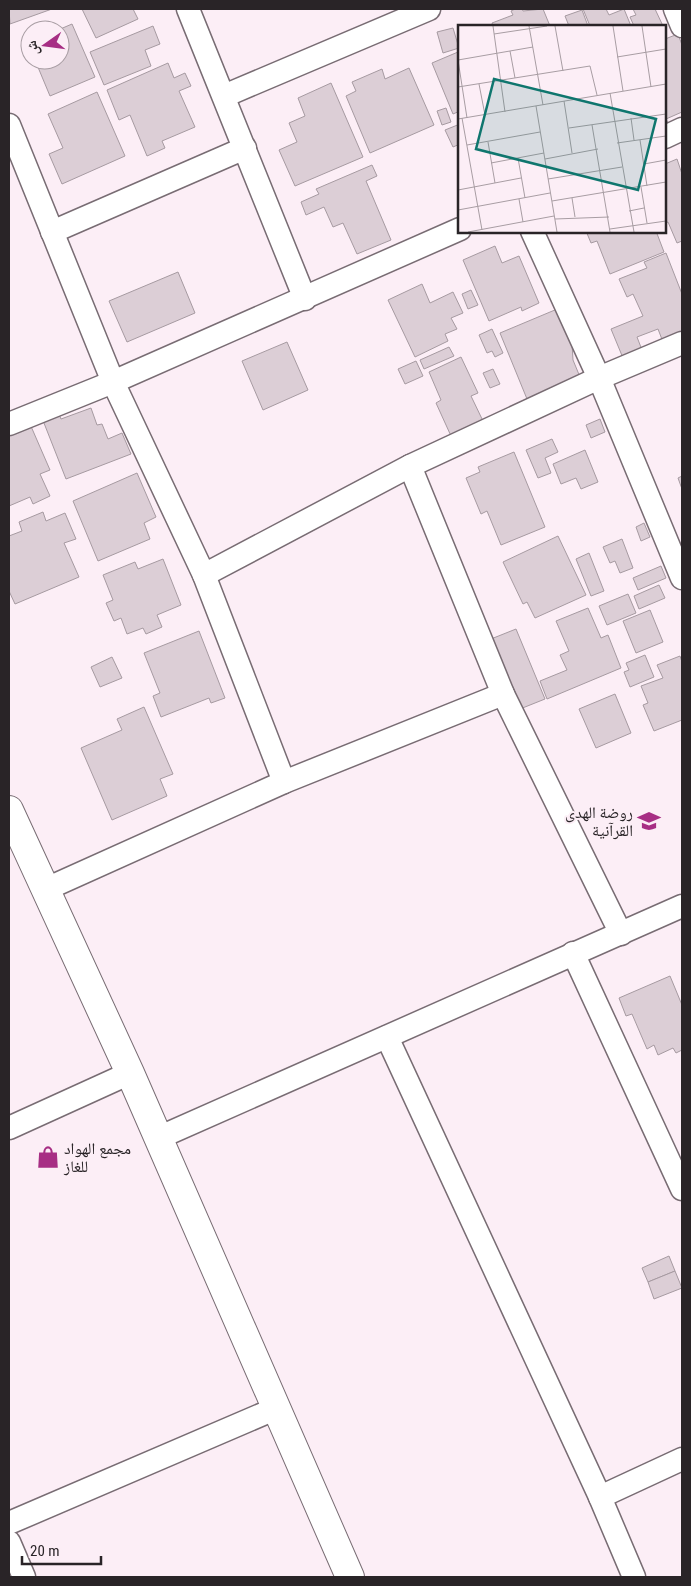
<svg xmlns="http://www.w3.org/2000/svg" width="691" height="1586" font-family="'Roboto Condensed','Noto Naskh Arabic',sans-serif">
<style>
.building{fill:#dcced6;stroke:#a69aa1}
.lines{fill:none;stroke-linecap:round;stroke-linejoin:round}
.minor-casing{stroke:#786c73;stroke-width:25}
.tertiary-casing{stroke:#786c73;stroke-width:30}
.minor{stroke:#fff;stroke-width:22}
.tertiary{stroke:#fff;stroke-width:28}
.labels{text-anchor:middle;stroke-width:4;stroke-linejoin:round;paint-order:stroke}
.poi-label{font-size:16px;fill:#292427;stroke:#fceef6;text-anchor:end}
.inset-road{fill:none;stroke:#a89da3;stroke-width:1}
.view{fill:#0f766e;fill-opacity:0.15;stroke:#0f766e;stroke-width:2.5}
.inset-edge{fill:none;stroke:#292427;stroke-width:2.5}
</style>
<rect width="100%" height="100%" fill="#fceef6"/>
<g class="building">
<path d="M9,9H52L10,24Z"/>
<path d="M82,9H133L138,19L96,38Z"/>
<path d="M515,9H522L523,11L543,9L550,26H493L492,23L513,15L511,11Z"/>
<path d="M583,9H606L609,15L624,9L631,26H590Z"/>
<path d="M633,9H655L663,26H634L630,17L636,15Z"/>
<path d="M582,10L588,26H569L565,16Z"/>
<path d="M72,24L95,77L50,96L35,60H60V30H58Z"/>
<path d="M153,26L160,44L145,50L151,66L104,85L90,52Z"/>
<path d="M453,28L459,48L443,53L437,32Z"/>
<path d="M678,34L682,45V112L666,119L668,123L665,124V39Z"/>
<path d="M458,52L460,57V111L453,114L432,63Z"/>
<path d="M168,63L174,78L185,73L191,86L179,91L195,127L162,141L165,148L147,156L130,115L119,120L107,90Z"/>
<path d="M409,68L434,125L370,153L346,96L356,91L352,82L382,69L385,79Z"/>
<path d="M331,83L363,157L295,186L279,150L297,142L289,123L305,116L298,98Z"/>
<path d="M97,92L125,156L62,184L49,154L63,148L48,114Z"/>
<path d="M446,108L451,122L442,125L437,111Z"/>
<path d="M460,124V144L453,147L445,130Z"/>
<path d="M677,159L682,174V241L677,243L668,222L665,223V164Z"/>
<path d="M372,165L377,176L366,181L391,240L357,254L343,223L333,227L324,207L306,215L301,202L319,194L316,189Z"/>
<path d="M586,231H656L664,252L610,274L597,241L591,243Z"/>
<path d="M495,246L502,263L519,256L539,303L522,311L521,307L489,321L463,260Z"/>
<path d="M666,253L682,294V334L663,342L658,329L637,337L642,350L623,358L611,329L643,316L633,294L627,297L619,279L647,268L644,262Z"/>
<path d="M178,272L195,313L127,342L109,301Z"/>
<path d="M422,284L430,303L453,292L463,313L451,318L457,329L445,334L448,341L415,357L388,300Z"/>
<path d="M471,290L478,305L468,309L462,294Z"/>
<path d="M562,307L572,344L573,360L580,377L527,399L500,333Z"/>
<path d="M492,329L503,353L495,357L492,351L487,353L479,335Z"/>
<path d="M287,342L308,390L263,410L242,361Z"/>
<path d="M449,347L454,356L424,369L420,360Z"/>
<path d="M461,357L478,393L471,396L483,421L451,436L436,403L441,400L429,372Z"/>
<path d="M416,361L423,376L405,384L398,369Z"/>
<path d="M493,369L500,384L490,388L483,373Z"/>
<path d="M91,408L97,425L102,424L108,439L122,433L131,454L66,479L42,418L58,412L61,419Z"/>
<path d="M600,419L605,432L591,438L586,425Z"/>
<path d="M30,424L50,470L40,474L50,496L33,504L30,497L9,506V434Z"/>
<path d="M552,439L558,452L545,458L551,473L538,478L526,450Z"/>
<path d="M585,450L598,482L581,489L576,478L561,484L553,464Z"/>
<path d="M514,452L545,527L501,545L487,511L481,514L466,478L480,472L478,467Z"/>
<path d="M137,473L156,517L144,523L150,539L98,561L73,501Z"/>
<path d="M682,476V489L678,478Z"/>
<path d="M43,512L46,521L65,513L76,539L64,543L79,577L15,604L9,591V536L22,531L19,522Z"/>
<path d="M644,523L650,537L641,541L636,527Z"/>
<path d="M558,536L586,595L535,618L527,602L523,604L503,562Z"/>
<path d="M622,539L633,568L620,573L615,561L610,563L603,547Z"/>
<path d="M589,553L604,591L591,596L576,559Z"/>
<path d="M163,559L181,605L157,615L162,627L146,634L143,628L127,634L121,618L114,621L106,603L113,600L103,575L135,562L138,569Z"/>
<path d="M661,566L666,578L638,590L633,578Z"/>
<path d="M659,585L665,598L639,609L634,596Z"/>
<path d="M628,594L636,613L607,625L599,606Z"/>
<path d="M588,608L601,638L608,635L621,668L547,699L540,681L567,670L560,655L569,651L556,621Z"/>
<path d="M650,610L663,642L636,653L623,621Z"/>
<path d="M516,629L545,699L520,709L491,639Z"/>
<path d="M199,631L225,698L211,703L209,698L161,717L153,696L160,693L144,653Z"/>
<path d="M645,655L654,677L630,687L624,672L629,670L626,663Z"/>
<path d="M680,656L682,662V720L654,731L643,705L648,703L641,686L663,678L657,665Z"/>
<path d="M112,657L122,678L100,687L91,667Z"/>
<path d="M615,694L631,733L596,748L579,709Z"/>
<path d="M144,707L173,774L160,779L167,796L112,820L81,748L122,730L117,719Z"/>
<path d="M670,976L682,1005V1050L676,1053L673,1048L658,1055L654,1045L647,1049L632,1014L626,1016L619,998Z"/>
<path d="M669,1256L675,1271L648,1282L642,1268Z"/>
<path d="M675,1271L682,1288L654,1299L648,1282Z"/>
</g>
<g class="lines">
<defs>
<g id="minor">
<path d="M188,9L305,299"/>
<path d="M675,9L682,26"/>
<path d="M224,96L429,9"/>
<path d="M9,125L113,382L204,575L284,782"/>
<path d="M665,137L682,129"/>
<path d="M532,231L599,378L682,578"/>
<path d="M52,232L245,148"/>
<path d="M9,424L113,382L460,229"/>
<path d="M410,466L503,694L621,934"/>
<path d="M204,575L410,466L599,378L682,343"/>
<path d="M44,890L284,782L503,694"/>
<path d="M573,953L682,1189"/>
<path d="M387,1037L600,1497L634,1577"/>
<path d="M9,1128L130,1073"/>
<path d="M158,1138L682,906"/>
<path d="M600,1497L682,1459"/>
<path d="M9,1523L277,1408"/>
<path d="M9,1542L24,1577"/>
</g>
<path id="tertiary" d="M9,810L130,1073L350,1577"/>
</defs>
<use href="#minor" class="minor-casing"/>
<use href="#tertiary" class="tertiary-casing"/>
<use href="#minor" class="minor"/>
<use href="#tertiary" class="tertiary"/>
</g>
<defs>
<symbol id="school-bare" viewBox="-9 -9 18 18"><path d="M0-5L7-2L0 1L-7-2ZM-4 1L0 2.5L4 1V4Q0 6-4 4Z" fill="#a72e84" stroke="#fceef6" stroke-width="2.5" paint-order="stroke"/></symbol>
<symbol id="shop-bare" viewBox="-9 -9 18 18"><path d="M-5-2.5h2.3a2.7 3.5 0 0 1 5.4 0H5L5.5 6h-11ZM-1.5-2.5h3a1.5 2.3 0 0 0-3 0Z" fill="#a72e84" stroke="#fceef6" stroke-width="2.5" paint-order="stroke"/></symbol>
</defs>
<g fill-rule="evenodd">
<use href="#school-bare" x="633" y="805" width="32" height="32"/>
<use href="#shop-bare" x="32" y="1141" width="32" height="32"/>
</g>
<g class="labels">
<g class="poi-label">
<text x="633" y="818">روضة الهدى<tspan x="633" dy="18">القرآنية</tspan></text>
<text x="64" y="1154" text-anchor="start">مجمع الهواد<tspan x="64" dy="18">للغاز</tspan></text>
</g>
</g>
<g transform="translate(458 25)">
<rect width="208" height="208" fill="#fceef6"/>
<path class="inset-road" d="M35,1L47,87M71,1L85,80M97,1L105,46M155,1L165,66M184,1L193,62M36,9L89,1M52,26L57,53M159,32L208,24M0,35L75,22M0,35L9,93M21,59L27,90M0,62L132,41L139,70M152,68L176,207M106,76L114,128M78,81L99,207M4,93L24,205M173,93L176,115M0,94L208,59M134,100L152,207M111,103L208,89M182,115L189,161M30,117L37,158M159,118L208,111M9,120L82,107M60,133L67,173M87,134L140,124M33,138L86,128M186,139L208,135M90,154L164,142M183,162L189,198M0,165L63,153M114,173L117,192M61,174L65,197M94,176L208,157M0,185L92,168M171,186L186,183M97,194L151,192M152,204L208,196M10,207L96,191"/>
<path class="view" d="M36,54L198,94L180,165L18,124Z"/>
<rect width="208" height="208" class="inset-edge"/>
</g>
<rect width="691" height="1586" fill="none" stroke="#292427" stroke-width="20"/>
<g transform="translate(45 45) rotate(256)"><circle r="24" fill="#fceef6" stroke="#a89da3"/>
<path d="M0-4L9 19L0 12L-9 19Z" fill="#a72e84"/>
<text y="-8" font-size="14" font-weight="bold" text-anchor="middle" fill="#292427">ش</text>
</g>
<path d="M22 1556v8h79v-8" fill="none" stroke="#292427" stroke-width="2.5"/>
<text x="30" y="1556" font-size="15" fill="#292427" stroke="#fceef6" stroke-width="4" paint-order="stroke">20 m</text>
</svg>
